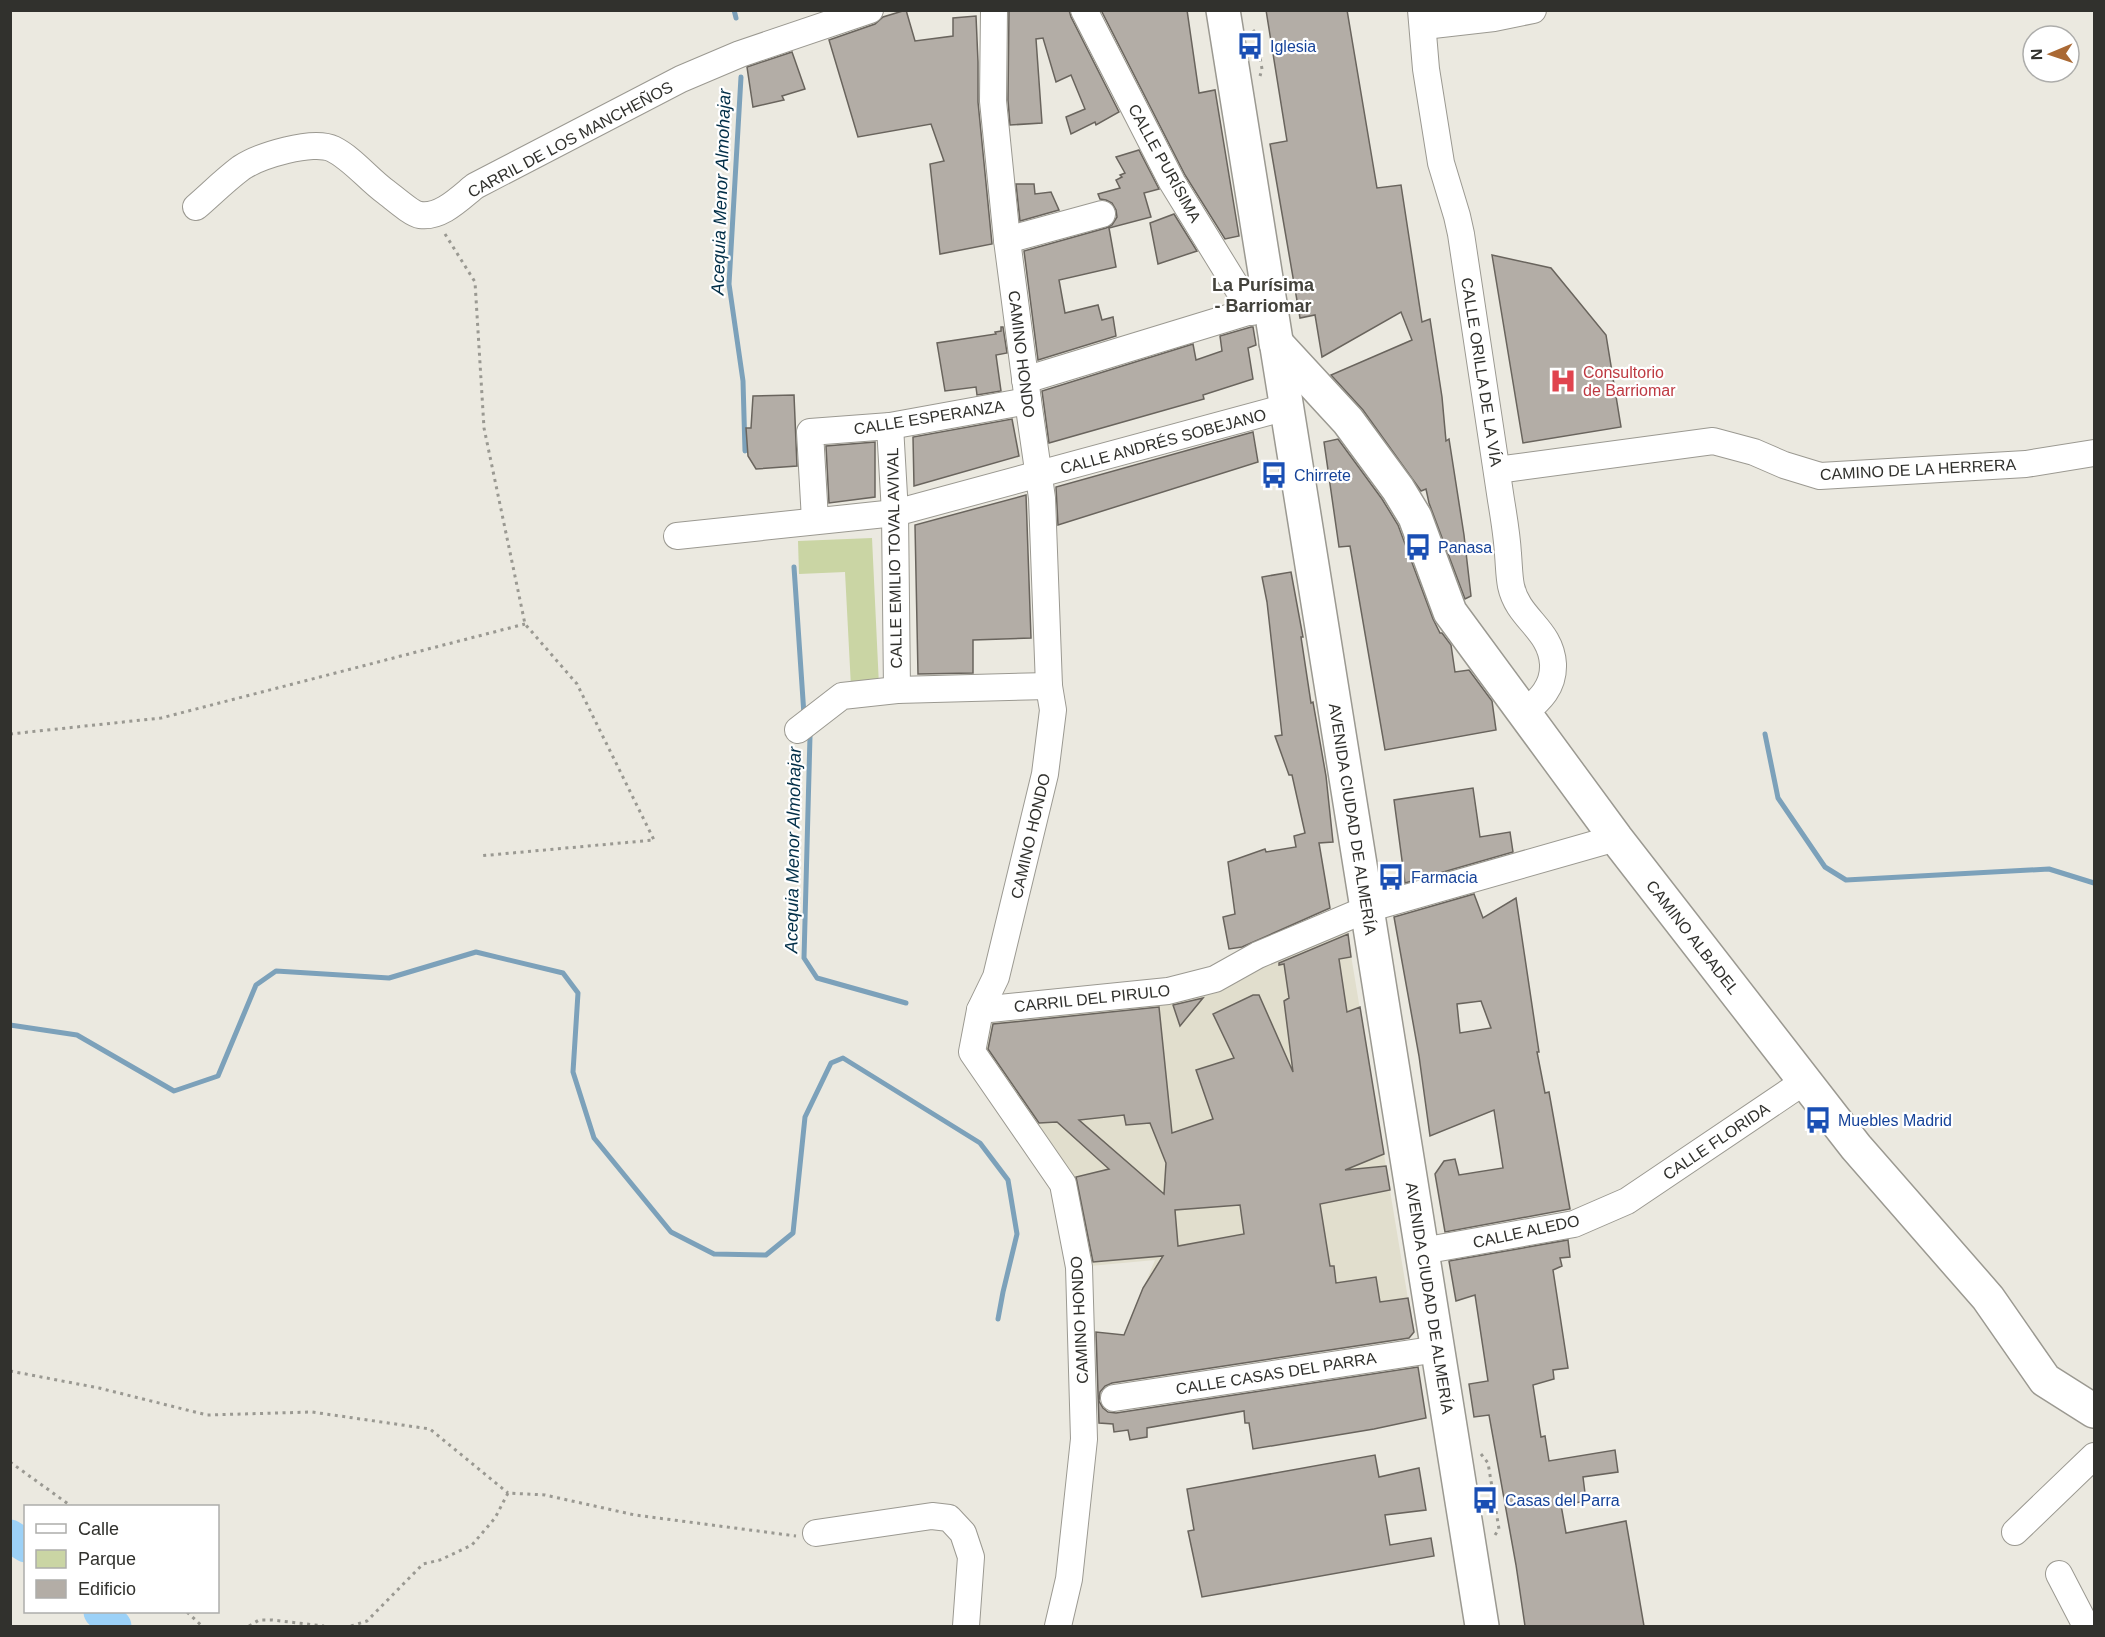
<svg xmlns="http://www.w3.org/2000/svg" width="2105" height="1637" font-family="Helvetica,sans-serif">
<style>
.built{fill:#e1decd}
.green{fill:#cad5a4}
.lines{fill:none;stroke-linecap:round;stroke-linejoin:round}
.stream{stroke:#7ca1ba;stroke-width:5}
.river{stroke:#9cd1f7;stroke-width:33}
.building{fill:#b3ada6;stroke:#69645d;stroke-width:1.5;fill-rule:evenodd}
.minor-casing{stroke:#9b9991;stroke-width:28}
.major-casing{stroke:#9b9991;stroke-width:36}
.path{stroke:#9a9992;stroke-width:3;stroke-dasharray:3 4.5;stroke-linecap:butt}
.minor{stroke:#fff;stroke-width:26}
.major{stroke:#fff;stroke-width:33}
.labels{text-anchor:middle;stroke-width:4.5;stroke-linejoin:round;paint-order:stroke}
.transit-label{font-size:16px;fill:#164399;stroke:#fff;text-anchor:start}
.street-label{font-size:16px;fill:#31312d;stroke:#fff}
.health-label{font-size:16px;fill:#be3a42;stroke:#fff;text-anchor:start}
.water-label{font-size:18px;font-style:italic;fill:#022f48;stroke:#fff}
.neighbourhood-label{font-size:18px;font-weight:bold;fill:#43423b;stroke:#fff}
</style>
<rect width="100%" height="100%" fill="#ebe9e0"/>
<path class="built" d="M1345,919L1409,1305L1119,1347L1155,1260L1079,1267L1063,1184L972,1052L980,1010L1168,991Z"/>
<path class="green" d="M872,538L879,686L851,687L845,572L799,574L798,541Z"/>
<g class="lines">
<g class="stream">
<path d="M734,10L736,18"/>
<path d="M741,77L729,284L743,381L745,451"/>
<path d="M794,567L804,715"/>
<path d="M1765,734L1778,798L1825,867L1846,880L2049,869L2094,883"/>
<path d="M810,736L804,958L817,978L906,1003"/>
<path d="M10,1025L77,1035L174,1091L218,1076L256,985L276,971L389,978L476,952L563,973L578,993L573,1072L594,1138L671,1232L714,1254L766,1255L793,1233L805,1117L831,1063L843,1058L980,1143L1008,1180L1017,1234L1003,1292L998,1319"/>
</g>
<g class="river">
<path d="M10,1536L26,1546"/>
<path d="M100,1612L115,1626"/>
</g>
</g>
<g class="building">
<path d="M906,10L915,41L953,36V18L976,16L978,62V102L992,244L940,254L930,164L944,161L931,124L858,137L829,40L875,24L883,17Z"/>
<path d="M1009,10H1069L1071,17L1119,112L1096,125L1095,122L1071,134L1066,117L1085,109L1071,75L1056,82L1043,38L1036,39L1042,123L1010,125L1008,100Z"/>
<path d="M1101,10H1187L1199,93L1215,90L1239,236L1225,239L1185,175Z"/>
<path d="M1266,10H1347L1377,188L1401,185L1422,322L1430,319L1442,397L1446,441L1449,439L1464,535L1471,596L1465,599L1429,503L1426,489L1421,491L1363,410L1331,375L1412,340L1401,312L1322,357L1315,315L1300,318L1270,144L1287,141Z"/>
<path d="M792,52L805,89L782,96L784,100L753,107L747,67Z"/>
<path d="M1139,150L1159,189L1144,193L1151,217L1109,228L1116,267L1059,280L1065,313L1098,305L1102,320L1113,317L1116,336L1038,360L1024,251L1106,228L1112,225L1117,217L1116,210L1112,203L1106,200L1100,199L1098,194L1120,188L1116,180L1122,177L1120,175L1125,173L1116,157Z"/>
<path d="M1016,184H1034L1035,194L1051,192L1059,210L1020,221Z"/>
<path d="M1174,214L1197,251L1158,264L1150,223Z"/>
<path d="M1492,255L1551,268L1606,335L1621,427L1523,443Z"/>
<path d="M1001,327H1003L1007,353L996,355L1001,391L977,395L976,387L945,391L937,343L996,334L995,332L1001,331Z"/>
<path d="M1251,327H1253L1256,345L1248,348L1253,379L1203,395L1204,399L1049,443L1042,391L1193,344L1196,360L1222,351L1220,336Z"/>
<path d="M794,395L797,466L756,469L748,456L746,428H751L753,396Z"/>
<path d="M1012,419L1019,456L914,486L913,437Z"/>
<path d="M1253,432L1258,462L1058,525L1056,487Z"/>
<path d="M1338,439L1382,499L1398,525L1433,619L1440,633H1442L1451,645L1455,672L1469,670L1492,701L1496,730L1385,750L1350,546L1339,547L1324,442Z"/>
<path d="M875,442V497L829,503L826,446Z"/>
<path d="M1026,495L1031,638L973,640V673L918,674L915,525Z"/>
<path d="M1291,572L1303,637H1301L1311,703L1313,702L1326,776L1333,842L1319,843L1330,908L1242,947L1229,949L1223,917L1235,914L1228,862L1265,849L1266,852L1296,847L1294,836L1305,833L1292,775H1289L1275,736L1282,735L1267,602L1262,577Z"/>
<path d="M1473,788L1480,837L1510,832L1513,852L1405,883L1394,800Z"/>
<path d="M1474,894L1483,918L1516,898L1539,1052H1537L1545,1093L1549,1092L1570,1209L1445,1232L1435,1174L1444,1161L1455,1159L1459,1175L1503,1168L1494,1110L1430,1136L1419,1056L1394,917ZM1481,1001L1491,1028L1460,1033L1457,1004Z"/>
<path d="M1348,934L1351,957L1339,959L1347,1012L1360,1007L1384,1154L1345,1170L1386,1166L1390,1190L1320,1204L1330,1266H1334L1336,1283L1376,1277L1380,1302L1408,1298L1414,1332L1409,1338L1112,1383L1105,1386L1100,1392L1099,1401L1103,1408L1108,1412L1116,1413L1418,1367L1426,1418L1374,1429L1253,1449L1249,1423H1245L1244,1411L1147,1428V1437L1130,1440L1128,1430L1114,1432L1113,1424L1099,1423L1096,1332L1124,1335L1143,1288L1163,1256L1093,1262L1076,1177L1109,1169L1057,1122L1039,1123L988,1049L993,1024L1159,1007L1172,1133L1213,1119L1196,1070L1234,1058L1213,1014L1253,995H1259L1293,1072L1284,1001L1289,998L1284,964L1279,965V963ZM1124,1115L1126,1125L1150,1123L1166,1163L1164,1194L1079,1120ZM1240,1205L1244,1234L1178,1246L1175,1210Z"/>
<path d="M1203,998L1180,1026L1173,1005Z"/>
<path d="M1568,1240L1570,1257L1560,1258L1562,1266L1553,1270L1568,1368L1553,1370L1554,1379L1533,1385L1541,1437L1545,1436L1549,1461L1615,1450L1618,1472L1583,1477L1586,1501L1561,1505L1566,1533L1626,1521L1644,1626H1525L1516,1565L1489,1415L1474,1417L1469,1384L1488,1381L1475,1295L1456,1301L1449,1261Z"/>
<path d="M1375,1455L1379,1477L1419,1468L1426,1510L1385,1515L1390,1545L1431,1538L1434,1556L1202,1597L1188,1531L1194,1530L1187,1489Z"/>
</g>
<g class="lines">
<defs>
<g id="minor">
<path d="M994,10L993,101L1007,240L1028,401L1042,498L1049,686L1053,710L1045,774L996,977L980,1010L972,1052L1063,1184L1079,1267L1084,1439L1069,1579L1058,1626"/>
<path d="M1084,10L1172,182L1252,312"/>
<path d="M1421,10L1426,69L1441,163L1457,216L1461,234C1475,322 1488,411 1501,500C1504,518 1507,536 1508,554C1509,565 1509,576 1511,586C1518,619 1551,629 1553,664C1554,687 1540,700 1524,713"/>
<path d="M1424,26L1494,18L1533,10"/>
<path d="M196,207C211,194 225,180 241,168C259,156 313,139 333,149C353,159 368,179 386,192C394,198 412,214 420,215C441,218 460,198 475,186L681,79L740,54L870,10"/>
<path d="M1007,240L1102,214"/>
<path d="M1025,380L1267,306"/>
<path d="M890,426L895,513L897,690"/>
<path d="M1497,470L1713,441L1754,452L1784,465L1820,476L2026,464L2094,453"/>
<path d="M815,520L810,432L890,426L1028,401"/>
<path d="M677,536L895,513L1287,407"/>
<path d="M798,730L842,696L897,690L1049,686"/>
<path d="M980,1010L1168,991L1215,979L1258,955L1367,909L1616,838"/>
<path d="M1422,1251L1574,1224L1627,1201L1805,1081"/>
<path d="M1114,1398L1438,1349"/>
<path d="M2015,1532L2094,1456"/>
<path d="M816,1533L932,1516L949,1518L963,1533L971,1557L966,1626"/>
<path d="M2059,1574L2086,1626"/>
</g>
<g id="major">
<path d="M1223,10L1482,1626"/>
<path d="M1276,343L1348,421L1398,489L1415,517L1450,612L1616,838L1856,1147L1988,1298L2045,1380L2094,1411"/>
</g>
</defs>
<use href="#minor" class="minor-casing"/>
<use href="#major" class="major-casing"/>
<g class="path">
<path d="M1253,30L1256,34L1262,69L1260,76"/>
<path d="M445,234L475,282L484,428L525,624L577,684L654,840L479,856"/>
<path d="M10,734L161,718L525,624"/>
<path d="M10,1371L99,1388L207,1415L312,1412L430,1429L508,1493"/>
<path d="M1481,1454L1488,1463L1499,1529L1493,1538"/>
<path d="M10,1462L71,1506"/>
<path d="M187,1612L202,1626"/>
<path d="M249,1626L259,1620H272L324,1626"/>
<path d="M351,1626L367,1621L423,1564L440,1560L472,1545L495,1518L508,1493L545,1495L635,1515L796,1536"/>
</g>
<use href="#minor" class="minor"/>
<use href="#major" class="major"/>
</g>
<defs>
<symbol id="bus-bare" viewBox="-9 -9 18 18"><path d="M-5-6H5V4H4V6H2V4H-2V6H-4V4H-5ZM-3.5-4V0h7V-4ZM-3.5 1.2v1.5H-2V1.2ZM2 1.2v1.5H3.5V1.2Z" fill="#1a4fb4" stroke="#fff" stroke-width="2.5" paint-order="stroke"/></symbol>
<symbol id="hospital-bare" viewBox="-9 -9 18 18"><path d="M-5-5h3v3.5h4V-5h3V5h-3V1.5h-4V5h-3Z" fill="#e0444e" stroke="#fff" stroke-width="2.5" paint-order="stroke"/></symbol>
</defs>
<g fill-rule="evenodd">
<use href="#bus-bare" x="1231" y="27" width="38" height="38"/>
<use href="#hospital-bare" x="1544" y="362" width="38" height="38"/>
<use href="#bus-bare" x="1255" y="456" width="38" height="38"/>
<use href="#bus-bare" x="1399" y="528" width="38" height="38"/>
<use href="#bus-bare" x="1372" y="858" width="38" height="38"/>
<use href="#bus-bare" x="1799" y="1101" width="38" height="38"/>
<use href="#bus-bare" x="1466" y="1481" width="38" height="38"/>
</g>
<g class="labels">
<g class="transit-label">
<text x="1270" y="52">Iglesia</text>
<text x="1294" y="481">Chirrete</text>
<text x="1438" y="553">Panasa</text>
<text x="1411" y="883">Farmacia</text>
<text x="1838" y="1126">Muebles Madrid</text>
<text x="1505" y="1506">Casas del Parra</text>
</g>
<g class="street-label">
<text transform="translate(570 139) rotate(-28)" y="6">CARRIL DE LOS MANCHEÑOS</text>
<text transform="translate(1165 163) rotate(61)" y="6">CALLE PURÍSIMA</text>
<text transform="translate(1022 354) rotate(83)" y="6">CAMINO HONDO</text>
<text transform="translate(1482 372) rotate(81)" y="6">CALLE ORILLA DE LA VÍA</text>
<text transform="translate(929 417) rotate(-9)" y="6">CALLE ESPERANZA</text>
<text transform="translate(1163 441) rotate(-15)" y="6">CALLE ANDRÉS SOBEJANO</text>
<text transform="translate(1918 469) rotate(-3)" y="6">CAMINO DE LA HERRERA</text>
<text transform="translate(894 558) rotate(-91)" y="6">CALLE EMILIO TOVAL AVIVAL</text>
<text transform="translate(1353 819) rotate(81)" y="6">AVENIDA CIUDAD DE ALMERÍA</text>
<text transform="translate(1030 836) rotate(-77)" y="6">CAMINO HONDO</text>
<text transform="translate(1693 937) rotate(52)" y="6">CAMINO ALBADEL</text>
<text transform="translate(1092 998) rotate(-6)" y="6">CARRIL DEL PIRULO</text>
<text transform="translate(1716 1141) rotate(-34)" y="6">CALLE FLORIDA</text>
<text transform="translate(1526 1231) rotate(-12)" y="6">CALLE ALEDO</text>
<text transform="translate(1430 1298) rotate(81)" y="6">AVENIDA CIUDAD DE ALMERÍA</text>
<text transform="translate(1079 1320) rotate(-93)" y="6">CAMINO HONDO</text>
<text transform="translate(1276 1373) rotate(-9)" y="6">CALLE CASAS DEL PARRA</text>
</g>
<g class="health-label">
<text x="1583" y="378">Consultorio<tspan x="1583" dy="18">de Barriomar</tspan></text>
</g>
<g class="water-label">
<text transform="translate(721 192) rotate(-88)" y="6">Acequia Menor Almohajar</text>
<text transform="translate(793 850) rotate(-89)" y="6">Acequia Menor Almohajar</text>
</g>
<g class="neighbourhood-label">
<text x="1263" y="291">La Purísima<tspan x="1263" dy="21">- Barriomar</tspan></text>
</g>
</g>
<rect width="2105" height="1637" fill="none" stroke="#31312d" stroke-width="24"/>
<rect x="24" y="1505" width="195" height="108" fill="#ffffff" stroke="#adadab" stroke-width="1.5"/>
<rect x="36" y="1524" width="30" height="9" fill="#ffffff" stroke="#adadab" stroke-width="1.5"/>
<text x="78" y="1535" font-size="18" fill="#31312d">Calle</text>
<rect x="36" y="1550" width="30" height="18" fill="#cad5a4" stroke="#adadab" stroke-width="1.5"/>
<text x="78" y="1565" font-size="18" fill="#31312d">Parque</text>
<rect x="36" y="1580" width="30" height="18" fill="#b3ada6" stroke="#adadab" stroke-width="1.5"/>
<text x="78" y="1595" font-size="18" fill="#31312d">Edificio</text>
<g transform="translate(2051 54) rotate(268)"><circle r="28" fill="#ffffff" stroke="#adadab" stroke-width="1.5"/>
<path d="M0-4.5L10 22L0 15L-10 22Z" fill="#aa6934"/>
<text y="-9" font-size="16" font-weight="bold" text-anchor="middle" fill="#31312d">N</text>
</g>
</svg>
